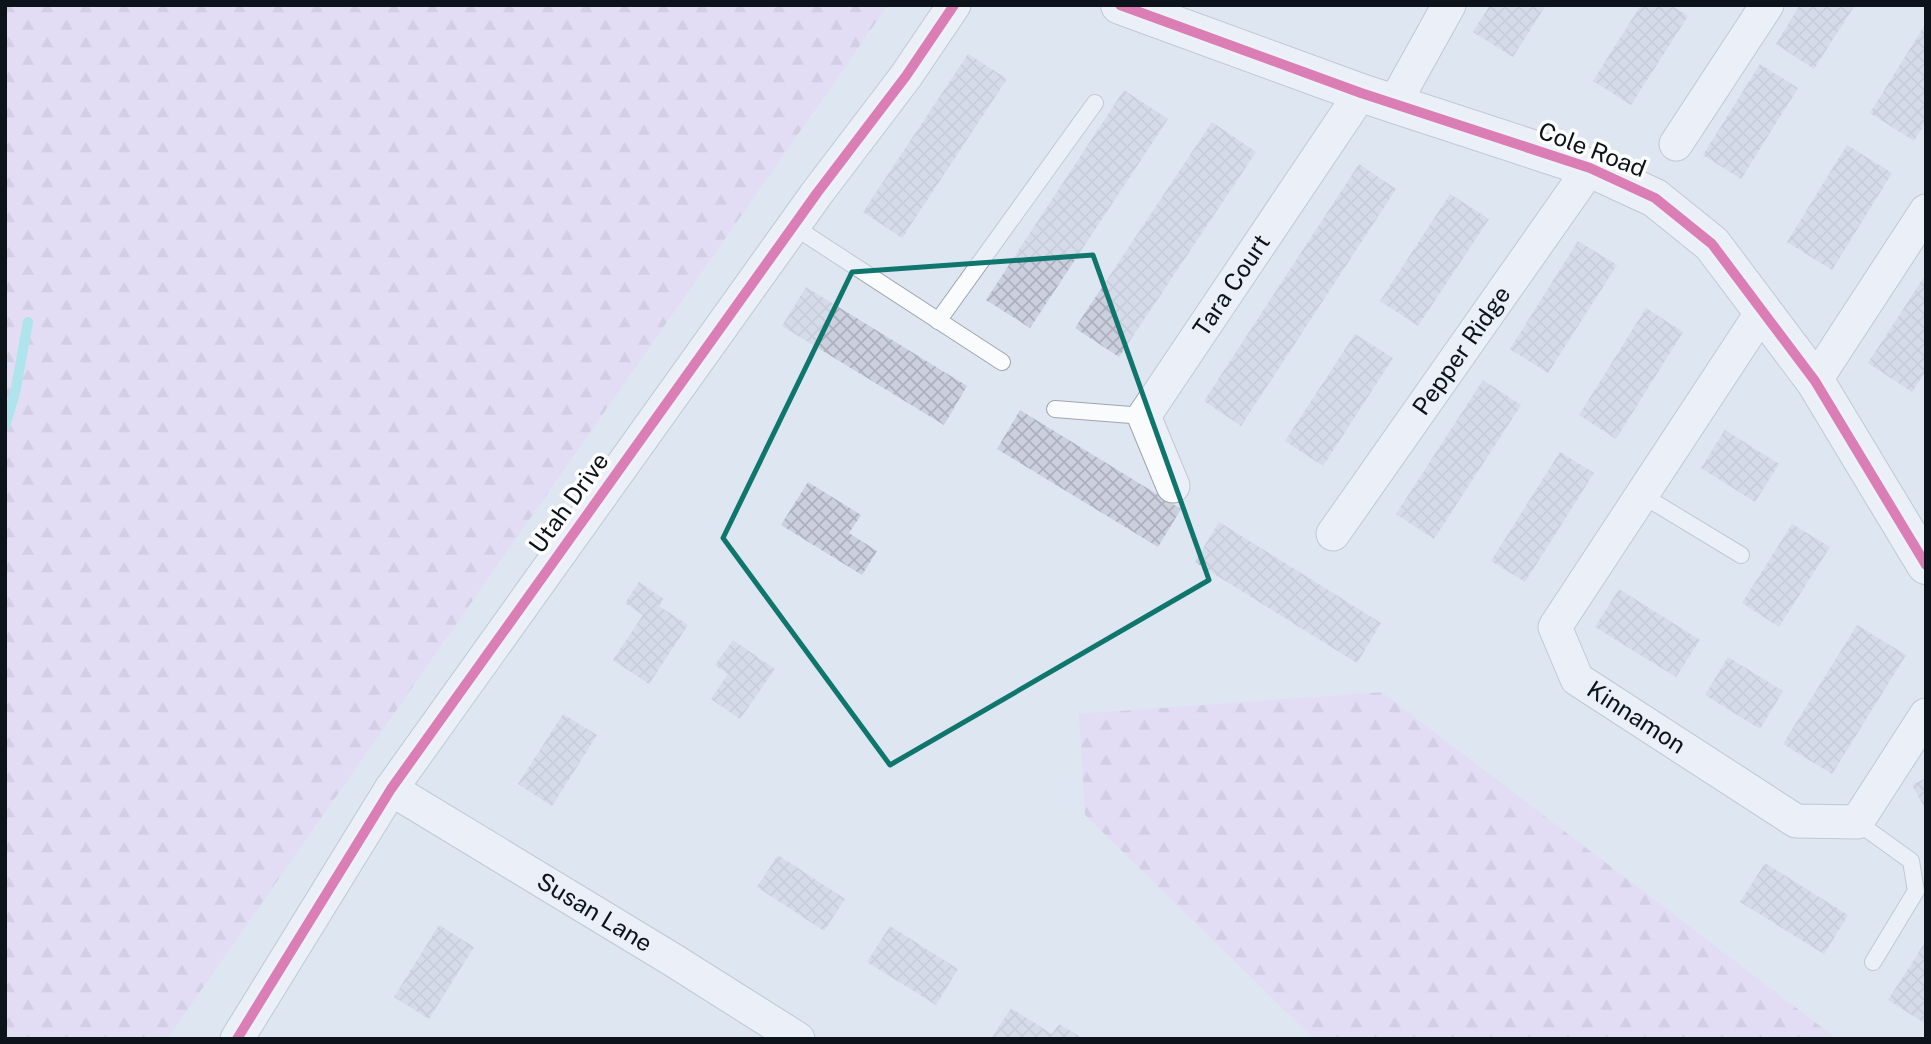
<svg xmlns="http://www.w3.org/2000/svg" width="1931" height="1044" font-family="'Public Sans',sans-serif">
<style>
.forest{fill:url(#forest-firs)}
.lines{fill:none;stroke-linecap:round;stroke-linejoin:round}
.stream{stroke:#76e2e6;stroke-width:10}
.building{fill:url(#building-cross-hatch)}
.service-casing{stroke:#9fa5af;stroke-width:18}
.minor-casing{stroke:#9fa5af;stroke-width:35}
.tertiary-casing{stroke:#9fa5af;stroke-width:40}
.service{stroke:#fafbfd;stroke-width:16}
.minor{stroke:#fafbfd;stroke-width:33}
.tertiary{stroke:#fafbfd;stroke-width:38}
.cycleway-casing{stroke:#fff;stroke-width:15}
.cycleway{stroke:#d6006c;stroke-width:10}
.marked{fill:none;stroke:#0f766e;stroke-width:5;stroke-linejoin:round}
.labels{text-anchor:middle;stroke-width:7;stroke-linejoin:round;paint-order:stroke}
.street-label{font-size:24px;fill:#0c131b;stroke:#fff}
</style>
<defs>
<pattern id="forest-firs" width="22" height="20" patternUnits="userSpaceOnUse" patternTransform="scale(1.75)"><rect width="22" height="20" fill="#e6d2f9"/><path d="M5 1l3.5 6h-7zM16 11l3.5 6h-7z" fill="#c4b3d5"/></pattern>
<pattern id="building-cross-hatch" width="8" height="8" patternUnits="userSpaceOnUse" patternTransform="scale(1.75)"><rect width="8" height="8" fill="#cbcfde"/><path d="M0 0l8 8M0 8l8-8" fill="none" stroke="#adb1be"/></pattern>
</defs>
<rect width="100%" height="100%" fill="#dee6f2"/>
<g class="forest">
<path d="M5,5H888L167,1039H5Z"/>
<path d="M1383,692V693L1837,1039H1314L1085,815L1079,714Z"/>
</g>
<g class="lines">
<path class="stream" d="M5,426L15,393L28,322"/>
</g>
<g class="building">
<path d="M1490,5H1546L1513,57L1473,32Z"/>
<path d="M1641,5H1671L1688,16L1631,105L1593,81Z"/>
<path d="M1800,5H1855L1814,69L1776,44Z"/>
<path d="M1926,23V122L1914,141L1870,113Z"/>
<path d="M968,54L1007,79L902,238L863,212Z"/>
<path d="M1760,64L1798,88L1741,179L1703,155Z"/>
<path d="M1124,90L1168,119L1030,328L986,300Z"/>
<path d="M1212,122L1256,152L1119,357L1075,328Z"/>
<path d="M1847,145L1892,173L1832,270L1787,242Z"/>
<path d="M1359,164L1396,189L1241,426L1204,401Z"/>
<path d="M1450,194L1489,219L1418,326L1380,301Z"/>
<path d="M1578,241L1617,265L1548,373L1510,349Z"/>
<path d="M1926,274V371L1912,392L1868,363Z"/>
<path d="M806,287L967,386L944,425L782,326Z"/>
<path d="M1646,308L1683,332L1616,439L1579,415Z"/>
<path d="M1355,334L1393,358L1323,466L1285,441Z"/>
<path d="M1483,380L1521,405L1434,539L1396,514Z"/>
<path d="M1020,410L1181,509L1158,547L997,449Z"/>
<path d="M1725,430L1779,464L1755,502L1701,468Z"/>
<path d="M1560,452L1594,473L1525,582L1491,561Z"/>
<path d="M808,482L861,515L849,533L877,551L862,575L781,525Z"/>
<path d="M1219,522L1381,623L1357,663L1195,562Z"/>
<path d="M1792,524L1830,547L1779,627L1742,603Z"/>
<path d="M639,582L664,599L659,606L688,625L649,684L613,660L643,615L625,603Z"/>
<path d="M1619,589L1700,640L1676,677L1595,627Z"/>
<path d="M1857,625L1906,655L1832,774L1783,744Z"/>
<path d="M733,640L775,669L740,719L711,699L728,674L715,665Z"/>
<path d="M1728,657L1783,691L1760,729L1705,695Z"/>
<path d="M563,714L597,735L552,806L518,784Z"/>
<path d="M1926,778V810L1912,785Z"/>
<path d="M778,855L845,899L824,931L757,887Z"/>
<path d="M1765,863L1848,915L1824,954L1740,902Z"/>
<path d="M439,925L474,947L429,1019L394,997Z"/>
<path d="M890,926L958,969L936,1005L867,962Z"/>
<path d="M1926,941V1024L1888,1000Z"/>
<path d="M1011,1008L1052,1034L1059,1024L1079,1036L1077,1039H991Z"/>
</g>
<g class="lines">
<defs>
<g id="service">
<path d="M793,226L1002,362"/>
<path d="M938,321L1095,103"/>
<path d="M1055,409L1144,416"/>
<path d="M1642,495L1741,555"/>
<path d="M1857,822L1911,861L1916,891L1873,962"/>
</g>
<g id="minor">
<path d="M1394,104L1449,5"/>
<path d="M1676,144L1767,5"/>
<path id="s1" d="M1762,312L1555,627L1577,679L1796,821L1857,822L1926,715"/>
<path d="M1815,381L1926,211"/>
<path id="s2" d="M1173,486L1144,416L1361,93"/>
<path id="s3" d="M1333,534L1590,168"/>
<path id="s4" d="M391,789L673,960L798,1039"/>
<path d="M237,1039L391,789L817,193L906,76L954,5"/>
</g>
<path id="tertiary" d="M1120,5L1361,93L1590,168L1655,198L1712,244L1815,381L1926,565"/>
</defs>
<use href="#service" class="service-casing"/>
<use href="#minor" class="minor-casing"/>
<use href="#tertiary" class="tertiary-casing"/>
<use href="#service" class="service"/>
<use href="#minor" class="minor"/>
<use href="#tertiary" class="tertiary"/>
<defs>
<g id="cycleway">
<path d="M1120,5L1361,93L1590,168L1655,198L1712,244L1815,381L1926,565"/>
<path d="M237,1039L391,789L817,193L906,76L954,5"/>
</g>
</defs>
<use href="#cycleway" class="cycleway-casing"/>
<use href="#cycleway" class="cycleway"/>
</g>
<path d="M0 0H1931V1044H0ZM1093,255L1209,580L890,765L723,538L852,272Z" fill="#dee6f2" fill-opacity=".55" fill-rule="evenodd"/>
<path class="marked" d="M1093,255L1209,580L890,765L723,538L852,272Z"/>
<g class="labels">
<g class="street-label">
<text transform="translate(1592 150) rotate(21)" y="8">Cole Road</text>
<text dy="8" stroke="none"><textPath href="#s2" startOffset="233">Tara Court</textPath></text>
<text dy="8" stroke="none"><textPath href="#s3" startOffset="224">Pepper Ridge</textPath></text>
<text transform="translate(569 503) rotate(-54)" y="8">Utah Drive</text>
<text dy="8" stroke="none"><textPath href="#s1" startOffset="504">Kinnamon</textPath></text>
<text dy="8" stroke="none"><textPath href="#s4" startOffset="238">Susan Lane</textPath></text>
</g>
</g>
<rect width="1931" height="1044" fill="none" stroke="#0c131b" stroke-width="14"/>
</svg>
